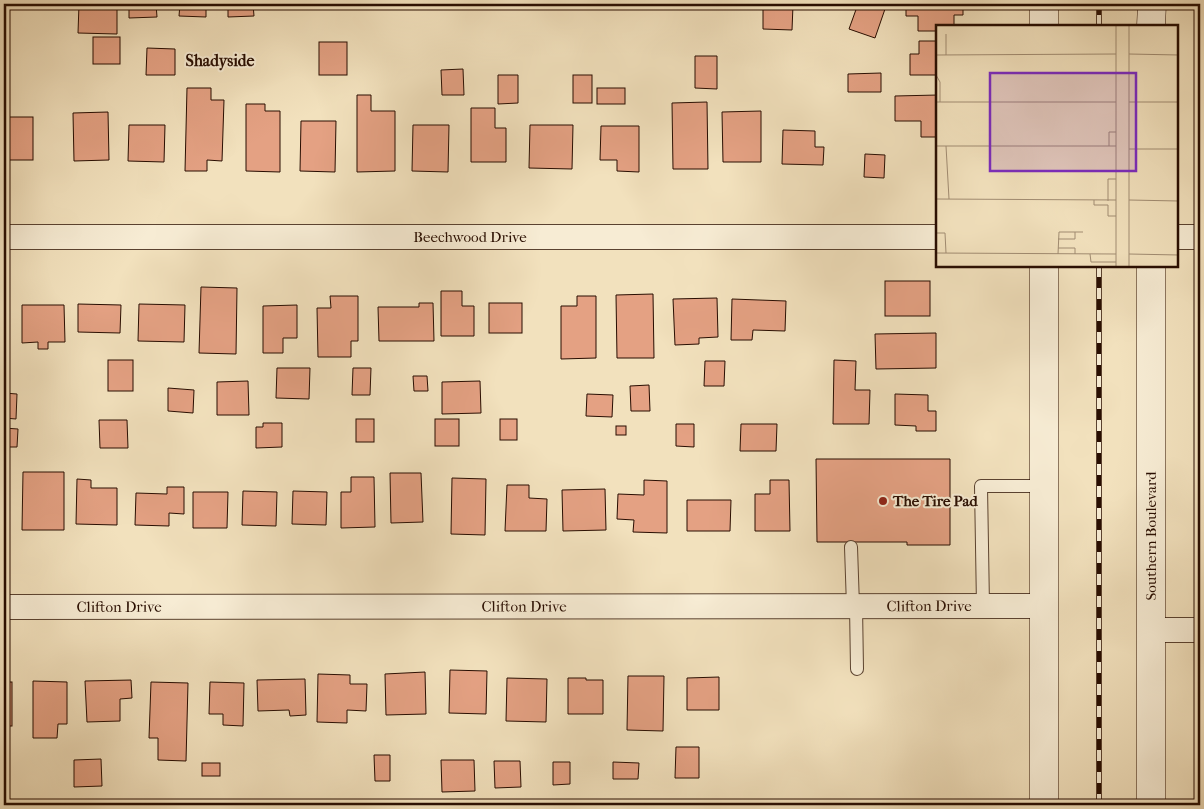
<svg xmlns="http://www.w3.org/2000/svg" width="1204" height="809" font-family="'IM FELL French Canon',serif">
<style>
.building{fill:#e4a183;stroke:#280d01}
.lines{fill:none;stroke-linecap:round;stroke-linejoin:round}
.lane-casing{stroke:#5a4230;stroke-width:14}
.street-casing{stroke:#5a4230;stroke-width:26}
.secondary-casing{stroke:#280d01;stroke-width:29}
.lane{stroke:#f7ecd4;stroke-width:12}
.street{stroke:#f7ecd4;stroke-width:24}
.secondary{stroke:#f7ecd4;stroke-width:28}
.rail-casing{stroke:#280d01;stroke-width:5.5}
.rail{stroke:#f7ecd4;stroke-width:4;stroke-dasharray:11;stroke-linecap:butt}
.poi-dot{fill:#8f2418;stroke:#f7ecd4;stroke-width:2}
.labels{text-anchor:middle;stroke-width:4;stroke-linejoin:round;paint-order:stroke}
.street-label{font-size:15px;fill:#280d01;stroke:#f7ecd4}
.poi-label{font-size:15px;font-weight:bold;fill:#280d01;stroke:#f7ecd4;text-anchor:start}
.neighbourhood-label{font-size:16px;font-weight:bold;fill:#280d01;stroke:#f7ecd4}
.inset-road{fill:none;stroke:#a18c72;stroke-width:1}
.view{fill:#7b2cbf;fill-opacity:0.15;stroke:#7b2cbf;stroke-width:2.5}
.inset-edge{fill:none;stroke:#280d01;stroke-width:2.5}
</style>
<rect width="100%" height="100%" fill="#f2e1bd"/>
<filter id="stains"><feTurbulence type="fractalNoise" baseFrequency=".004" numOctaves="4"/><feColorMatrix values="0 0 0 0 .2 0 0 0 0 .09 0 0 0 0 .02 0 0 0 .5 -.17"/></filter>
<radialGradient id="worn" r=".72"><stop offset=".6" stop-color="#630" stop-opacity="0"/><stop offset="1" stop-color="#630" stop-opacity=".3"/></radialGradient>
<g class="building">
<path d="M79,4H117V34L78,33Z"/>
<path d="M129,4H156L157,17L129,18Z"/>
<path d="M180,4H206V17L179,16Z"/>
<path d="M228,4H253L254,16L228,17Z"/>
<path d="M763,4L793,5L792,30L763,29Z"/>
<path d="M858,4H871L885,9L875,38L849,29Z"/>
<path d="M906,4H963V15H954V26H938V31H918V16H906Z"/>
<rect x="93" y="37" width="27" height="27"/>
<path d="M919,41H938V75H910V54H919Z"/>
<rect x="319" y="42" width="28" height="33"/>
<path d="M147,48L175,49V75H146Z"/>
<path d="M695,56H717V89L695,88Z"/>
<path d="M463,69L464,95H442L441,70Z"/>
<path d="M881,73V92H848V74Z"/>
<path d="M498,75H518V103L498,104Z"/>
<rect x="573" y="75" width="19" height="28"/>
<path d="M187,88H211V100H224L222,161L207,160V171H185Z"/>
<rect x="597" y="88" width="28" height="16"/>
<path d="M357,95H371V111H395V171L357,172Z"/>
<path d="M938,95V137H921V121H895V96Z"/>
<path d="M707,102L708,169H673L672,103Z"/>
<path d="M246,104H265V111H280V172L246,171Z"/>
<path d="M471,108H495V128H506V162H471Z"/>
<path d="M761,111V162H723L722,112Z"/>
<path d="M108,112L109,160L74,161L73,113Z"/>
<rect x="4" y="117" width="29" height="43"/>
<path d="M301,121H336L335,172L300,171Z"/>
<path d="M129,125H165L164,162L128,161Z"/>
<path d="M413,125H449L448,172L412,171Z"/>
<path d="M530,125H573L572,169L529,168Z"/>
<path d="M601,126H639V172L617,171V160H600Z"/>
<path d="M783,130L815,131V147H824L823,165L782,164Z"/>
<path d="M865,154L885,155L884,178L864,177Z"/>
<rect x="885" y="281" width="45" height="35"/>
<path d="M201,287L237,288L236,354L199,353Z"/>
<path d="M441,291H462V306H474V336H441Z"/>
<path d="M653,294L654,358H617L616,295Z"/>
<path d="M330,296H358V341H351V357H318L317,308H331Z"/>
<path d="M577,296H596V358L561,359V306H577Z"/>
<path d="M717,298L718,337L699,338V344L675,345L673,299Z"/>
<path d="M732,299L786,301L785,331L753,330L752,340H731Z"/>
<path d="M419,303H433L434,341H379L378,307H419Z"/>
<rect x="489" y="303" width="33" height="30"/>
<path d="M78,304L121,305L120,333L78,332Z"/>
<path d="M139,304L185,305L184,342L138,341Z"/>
<path d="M22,305H64L65,342H48V349H38V342L22,343Z"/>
<path d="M297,305V338H283V353H263V306Z"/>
<path d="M936,333V368L876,369L875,334Z"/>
<rect x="108" y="360" width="25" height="31"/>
<path d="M834,360L856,361L855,390H870L869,424H833Z"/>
<path d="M705,361H725L724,386H704Z"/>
<path d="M277,368H310L309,399L276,398Z"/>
<path d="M353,368H371L370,395H352Z"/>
<path d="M413,376H427L428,391H414Z"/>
<path d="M248,381L249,415H217V382Z"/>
<path d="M480,381L481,413L442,414V382Z"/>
<path d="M649,385L650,411H631L630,386Z"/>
<path d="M168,388L194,390L193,413L168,411Z"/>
<path d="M4,393L17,394L16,419L4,418Z"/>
<path d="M587,394L613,395L612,417L586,416Z"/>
<path d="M895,394L928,395V411H936V431H916V426L895,425Z"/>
<rect x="356" y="419" width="18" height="23"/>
<rect x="435" y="419" width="24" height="27"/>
<rect x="500" y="419" width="17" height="21"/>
<path d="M99,420H127L128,448H100Z"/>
<path d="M263,423H282V447L256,448V427H263Z"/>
<path d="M676,424H694V447L676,446Z"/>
<path d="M741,424H777L776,451H740Z"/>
<rect x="616" y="426" width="10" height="9"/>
<path d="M4,428L18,429L17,447H4Z"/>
<path d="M816,459H950V545H907V542H817Z"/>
<path d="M23,472H64V530H22Z"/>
<path d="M390,473H421L423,522L391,523Z"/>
<path d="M351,477H374L375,527L341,528V492H351Z"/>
<path d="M452,478L486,479L485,535L451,534Z"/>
<path d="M77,479L91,480V488H117V525L76,524Z"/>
<path d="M644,480L667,481V533L633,532L634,520L617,519L618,494L644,495Z"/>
<path d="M770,480H789L790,531H755V494H770Z"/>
<path d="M507,485H529V498L547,499L546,531H505Z"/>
<path d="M167,487H184V514L169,513V526L135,525L136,493L167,494Z"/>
<path d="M605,489L606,530L563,531L562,490Z"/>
<path d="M243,491L277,492L276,526L242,525Z"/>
<path d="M293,491L327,492L326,525L292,524Z"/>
<path d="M193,492H228L227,528H193Z"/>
<path d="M687,500H731L730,531H687Z"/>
<path d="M450,670L487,671L486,714L449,713Z"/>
<path d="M425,672L426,714L386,715L385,674Z"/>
<path d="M318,674L350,675V684H367L366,711L347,710V723L317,722Z"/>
<path d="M628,676H664L663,731L627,730Z"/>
<path d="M719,677V710H687V678Z"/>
<path d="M507,678L547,679L546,722L506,721Z"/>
<path d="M568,678H586V680H603V714H568Z"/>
<path d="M305,679L306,715L290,716L289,710L258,711L257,680Z"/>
<path d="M131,680L132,698L120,699V721L87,722L85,681Z"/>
<path d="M33,681L67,682V724H58L57,738H33Z"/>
<rect x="4" y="682" width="8" height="44"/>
<path d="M151,682L188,683L186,761L158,760V738H149Z"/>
<path d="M210,682L244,683L243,726L223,725V714H209Z"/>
<path d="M676,747H699V778H675Z"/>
<path d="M374,755H390V781H375Z"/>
<path d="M101,759L102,786L74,787V760Z"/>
<path d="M441,760H474L475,791L442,792Z"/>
<path d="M494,761H520L521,787L495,788Z"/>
<path d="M553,762H570V784L553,785Z"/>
<path d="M613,762L639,763L638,779H613Z"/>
<rect x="202" y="763" width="18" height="13"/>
</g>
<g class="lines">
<defs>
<g id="lane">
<path d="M851,547L853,606"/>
<path d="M856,606L857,669"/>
<path d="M983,606L981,486H1044"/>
</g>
<g id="street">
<path id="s1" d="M4,237H938"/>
<path d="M1178,237H1200"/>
<path id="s2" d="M4,607L1044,606"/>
<path d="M1151,630H1200"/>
</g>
<g id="secondary">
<path d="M1044,4V26"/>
<path d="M1151,26L1152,4"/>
<path d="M1151,266V805"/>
<path d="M1044,805V266"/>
</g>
</defs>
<use href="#lane" class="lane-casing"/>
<use href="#street" class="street-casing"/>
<use href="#secondary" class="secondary-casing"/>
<use href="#lane" class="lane"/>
<use href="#street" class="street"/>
<use href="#secondary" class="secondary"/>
<defs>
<g id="rail">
<path d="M1099,26V4"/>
<path d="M1099,805V266"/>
</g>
</defs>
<use href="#rail" class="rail-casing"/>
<use href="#rail" class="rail"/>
</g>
<circle class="poi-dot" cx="883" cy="501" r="5"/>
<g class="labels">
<g class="street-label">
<text dy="5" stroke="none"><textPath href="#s1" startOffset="466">Beechwood Drive</textPath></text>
<text transform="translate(1151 536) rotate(-90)" y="5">Southern Boulevard</text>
<text dy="5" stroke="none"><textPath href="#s2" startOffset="520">Clifton Drive</textPath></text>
<text dy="5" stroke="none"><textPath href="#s2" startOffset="925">Clifton Drive</textPath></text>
<text dy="5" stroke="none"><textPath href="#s2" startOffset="115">Clifton Drive</textPath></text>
</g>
<g class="poi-label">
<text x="893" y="506">The Tire Pad</text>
</g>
<g class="neighbourhood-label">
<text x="220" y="66">Shadyside</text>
</g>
</g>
<g transform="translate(936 25)">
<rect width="242" height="242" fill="#f2e1bd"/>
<path class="inset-road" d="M193,0V242M10,9V30M193,29L243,30M0,30L180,29M0,50L4,57V77M0,77H180M193,77H243M0,121H180M10,121L13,174M173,121V107H180M193,124H243M0,174L180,175M158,175V180H172V191H180M193,175L243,176M172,176V154H180M0,208H9L10,228M122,214H139V207M122,223H139V229M0,228L180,229M122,229L123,207H147M154,229L155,237H180M193,229L243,230M180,242V0"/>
<path class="view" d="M54,48H200V146H54Z"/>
<rect width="242" height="242" class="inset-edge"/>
</g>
<rect width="1204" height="809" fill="none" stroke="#f2e1bd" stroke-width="20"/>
<rect x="5" y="5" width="1194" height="799" fill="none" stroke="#280d01" stroke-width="2.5"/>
<rect x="10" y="10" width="1184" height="789" fill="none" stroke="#280d01"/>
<rect width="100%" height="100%" filter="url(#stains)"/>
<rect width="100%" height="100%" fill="url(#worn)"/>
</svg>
